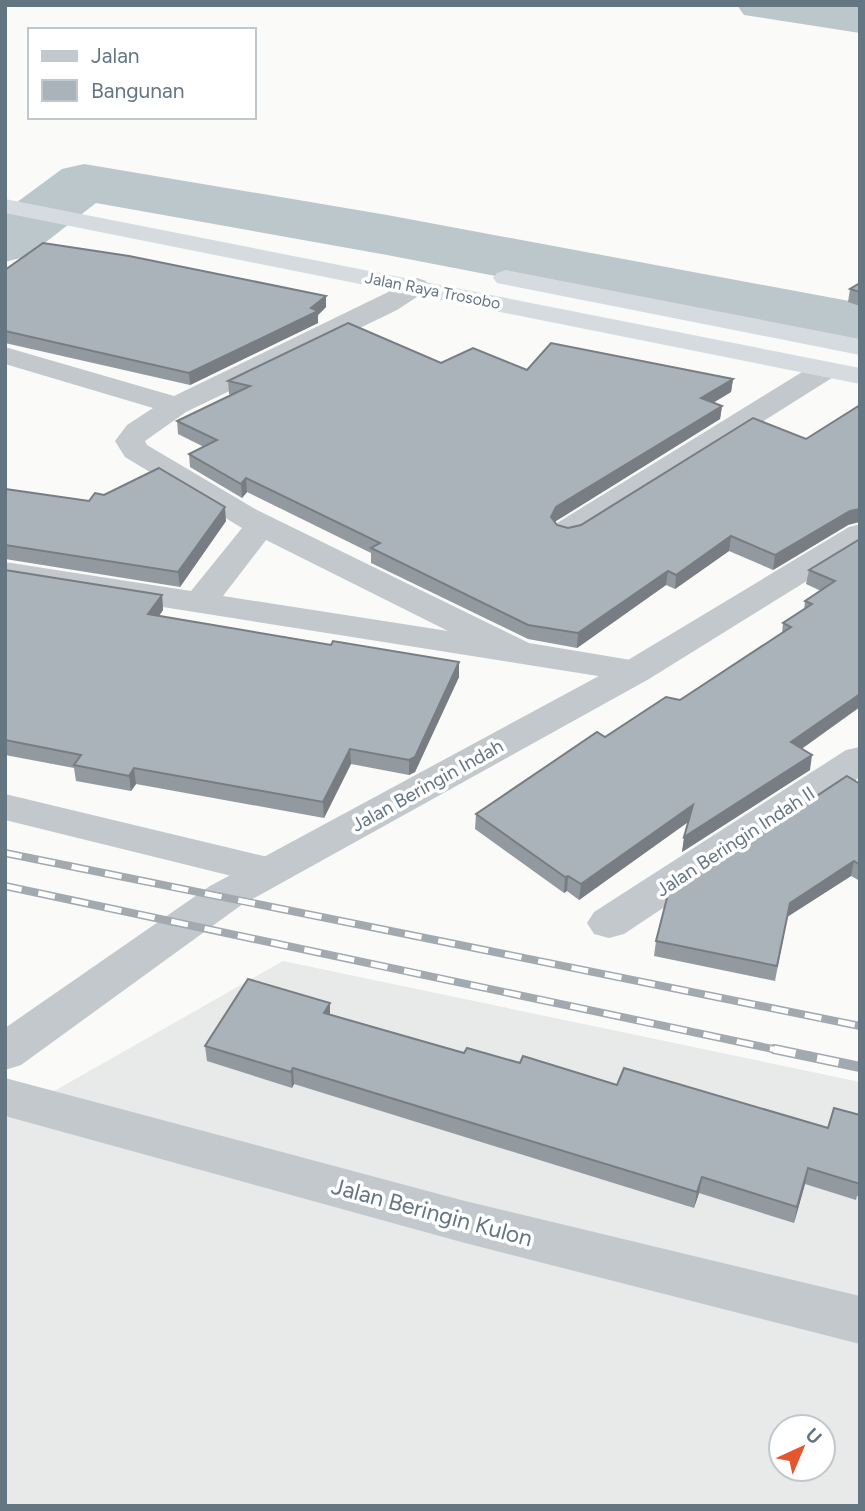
<svg xmlns="http://www.w3.org/2000/svg" width="865" height="1511" font-family="Figtree,sans-serif">
<style>
.built{fill:#e8e9e9;fill-rule:evenodd}
.lines{fill:none;stroke-linecap:round;stroke-linejoin:round}
.river{fill:#bbc7cb;fill-rule:evenodd}
.minor{fill:#c3c8cc;fill-rule:evenodd}
.tertiary{fill:#c3c8cc;fill-rule:evenodd}
.trunk{fill:#d6dbdf;fill-rule:evenodd}
.rail-far1-casing{stroke:#a2aab0;stroke-width:8}
.rail-casing{stroke:#a2aab0;stroke-width:10}
.rail-far1{stroke:#fff;stroke-width:5;stroke-dasharray:17;stroke-linecap:butt}
.rail{stroke:#fff;stroke-width:7;stroke-dasharray:22;stroke-linecap:butt}
.wall{fill:#929a9f}
.shaded-wall{fill:#777d82}
.building{fill:#aab3b9;stroke:#777d82;stroke-width:2}
.labels{text-anchor:middle;stroke-width:7;stroke-linejoin:round;paint-order:stroke}
.far-street-label{font-size:16px;fill:#657683;stroke:#fff}
.street-label{font-size:19px;fill:#657683;stroke:#fff}
.near-street-label{font-size:23px;fill:#657683;stroke:#fff}
</style>
<rect width="100%" height="100%" fill="#fafaf8"/>
<path class="built" d="M283,961L860,1082V1506H5V1119ZM781,1427H823V1469H781Z"/>
<g class="lines">
<g class="river">
<path d="M737,5H860V33L744,15Z"/>
<path d="M84,164L387,215L860,303V346L387,255L96,203L28,256L5,262V211L62,169Z"/>
</g>
<g class="minor">
<path d="M417,278L426,281L430,286L426,291L397,310L186,412L145,441L147,445L257,510L529,643L649,663L654,671L649,679L636,682L5,582V562L191,591L242,528L125,457L115,441L127,425L153,408L5,364V347L174,396ZM266,540L448,631L223,596Z"/>
<path d="M825,362L835,364L839,370L835,376L579,537L568,540L557,537L552,530L557,523L815,364Z"/>
<path d="M860,747V777L624,934L609,938L594,934L587,923L594,912L846,750Z"/>
<path d="M5,794L268,857L283,861L289,871L283,881L268,885L5,820Z"/>
</g>
<g class="tertiary">
<path d="M860,524V548L649,679L240,906L21,1065L5,1070V1028L210,886L623,663L849,527Z"/>
<path d="M5,1078L465,1201L860,1296V1344L465,1243L5,1116Z"/>
</g>
<g class="trunk">
<path d="M5,199L860,368V384L5,213Z"/>
<path d="M506,270L860,339V355L497,283L493,278L497,273Z"/>
</g>
<defs>
<g id="rail-far1">
<path d="M5,853L860,1026"/>
<path d="M5,886L782,1051"/>
</g>
<path id="rail" d="M774,1049L860,1067"/>
</defs>
<use href="#rail-far1" class="rail-far1-casing"/>
<use href="#rail" class="rail-casing"/>
<use href="#rail-far1" class="rail-far1"/>
<use href="#rail" class="rail"/>
</g>
<g class="wall">
<path d="M5,270L326,307L318,315V323L190,385L5,343Z"/>
<path d="M860,283V306L848,302L850,289Z"/>
<path d="M441,363L527,370L733,379L731,392L713,403L722,406L720,419L556,521L555,522L557,525L568,528L848,525L773,570L729,551L675,589L666,585L577,648L528,639L371,563V553L247,492L242,498L190,467L189,454L204,447L178,434L177,421L231,395L229,394L228,381Z"/>
<path d="M5,489L226,521L180,587L5,559Z"/>
<path d="M860,539L802,748L810,770L682,852L688,822L579,900L567,891L564,893L475,829L476,814L605,737L680,700L782,633L783,623L804,610L805,601L821,591L806,584L809,570Z"/>
<path d="M5,570L162,595L163,610L159,616L331,645L459,662V677L415,772L409,775L351,764L324,818L136,784L131,791L76,781L74,768L5,755Z"/>
<path d="M860,784V881L851,876L787,917L775,981L654,956L656,941Z"/>
<path d="M330,1014L464,1053L520,1063L617,1085L828,1128L860,1115V1197L857,1196L856,1200L805,1184L794,1223L699,1193L694,1208L294,1084L292,1088L207,1061L205,1046Z"/>
</g>
<g class="shaded-wall">
<path d="M326,296V307L318,315V323L190,385L189,373L311,308Z"/>
<path d="M733,379L731,392L699,411L701,398Z"/>
<path d="M722,406L720,419L556,521L550,532L551,517L556,507Z"/>
<path d="M246,478L247,492L242,498L241,484Z"/>
<path d="M225,507L226,521L180,587L178,572Z"/>
<path d="M860,509V522L848,525L773,570L775,555L850,511Z"/>
<path d="M731,536L729,551L675,589L676,575Z"/>
<path d="M668,571L666,585L577,648L578,633Z"/>
<path d="M162,595L163,610L150,629L148,614Z"/>
<path d="M459,662V677L415,772L409,775V760Z"/>
<path d="M860,694V707L789,758L791,742Z"/>
<path d="M350,749L351,764L324,818L323,802Z"/>
<path d="M812,755L810,770L682,852L684,837Z"/>
<path d="M134,768L136,784L131,791L129,776Z"/>
<path d="M693,805L691,820L579,900L581,884Z"/>
<path d="M854,861L851,876L787,917L775,981L790,903Z"/>
<path d="M568,876L567,891L564,893L565,877Z"/>
<path d="M330,1003V1019L324,1013Z"/>
<path d="M293,1068L294,1084L292,1088L291,1072Z"/>
<path d="M808,1168L805,1184L794,1223L797,1207Z"/>
<path d="M702,1177L699,1193L694,1208L697,1192Z"/>
</g>
<g class="building">
<path d="M43,243L129,256L326,296L311,308L318,311L189,373L5,331V270Z"/>
<path d="M860,283V292L850,289Z"/>
<path d="M348,323L441,363L473,348L527,370L551,343L733,379L701,398L722,406L556,507L551,517L557,525L568,528L581,525L753,418L806,439L860,405V509L850,511L775,555L731,536L676,575L668,571L578,633L528,625L371,548L380,543L246,478L241,484L189,454L217,440L177,421L250,386L228,381Z"/>
<path d="M159,468L225,507L178,572L5,545V489L89,501L95,493L104,495Z"/>
<path d="M860,539V694L791,742L812,755L684,837L693,805L581,884L568,876L565,877L476,814L597,732L605,737L666,697L680,700L791,627L783,623L812,604L805,601L835,581L809,570Z"/>
<path d="M5,570L162,595L148,614L331,645L333,641L459,662L415,757L409,760L350,749L323,802L134,768L129,776L74,765L81,755L5,740Z"/>
<path d="M847,776L860,784V865L854,861L790,903L777,966L656,941L668,894Z"/>
<path d="M248,979L330,1003L324,1013L464,1053L467,1048L520,1063L523,1056L617,1085L624,1068L828,1128L834,1108L860,1115V1184L808,1168L797,1207L702,1177L697,1192L293,1068L291,1072L205,1046Z"/>
</g>
<g class="labels">
<g class="far-street-label">
<text transform="translate(433 290) rotate(11)" y="6">Jalan Raya Trosobo</text>
</g>
<g class="street-label">
<text transform="translate(427 785) rotate(-29)" y="7">Jalan Beringin Indah</text>
<text transform="translate(735 841) rotate(-33)" y="7">Jalan Beringin Indah II</text>
</g>
<g class="near-street-label">
<text transform="translate(432 1212) rotate(15)" y="8">Jalan Beringin Kulon</text>
</g>
</g>
<rect width="865" height="1511" fill="none" stroke="#657683" stroke-width="14"/>
<rect x="28" y="28" width="228" height="91" fill="#ffffff" stroke="#c1c8cd" stroke-width="2"/>
<rect x="42" y="51" width="35" height="10" fill="#c3c8cc" stroke="#c1c8cd" stroke-width="2"/>
<text x="91" y="63" font-size="21" fill="#657683">Jalan</text>
<rect x="42" y="80" width="35" height="21" fill="#aab3b9" stroke="#c1c8cd" stroke-width="2"/>
<text x="91" y="98" font-size="21" fill="#657683">Bangunan</text>
<g transform="translate(802 1448) rotate(44)"><circle r="33" fill="#ffffff" stroke="#c1c8cd" stroke-width="2"/>
<path d="M0-5L12 26L0 18L-12 26Z" fill="#e4572e"/>
<text y="-10" font-size="19" font-weight="bold" text-anchor="middle" fill="#657683">U</text>
</g>
</svg>
